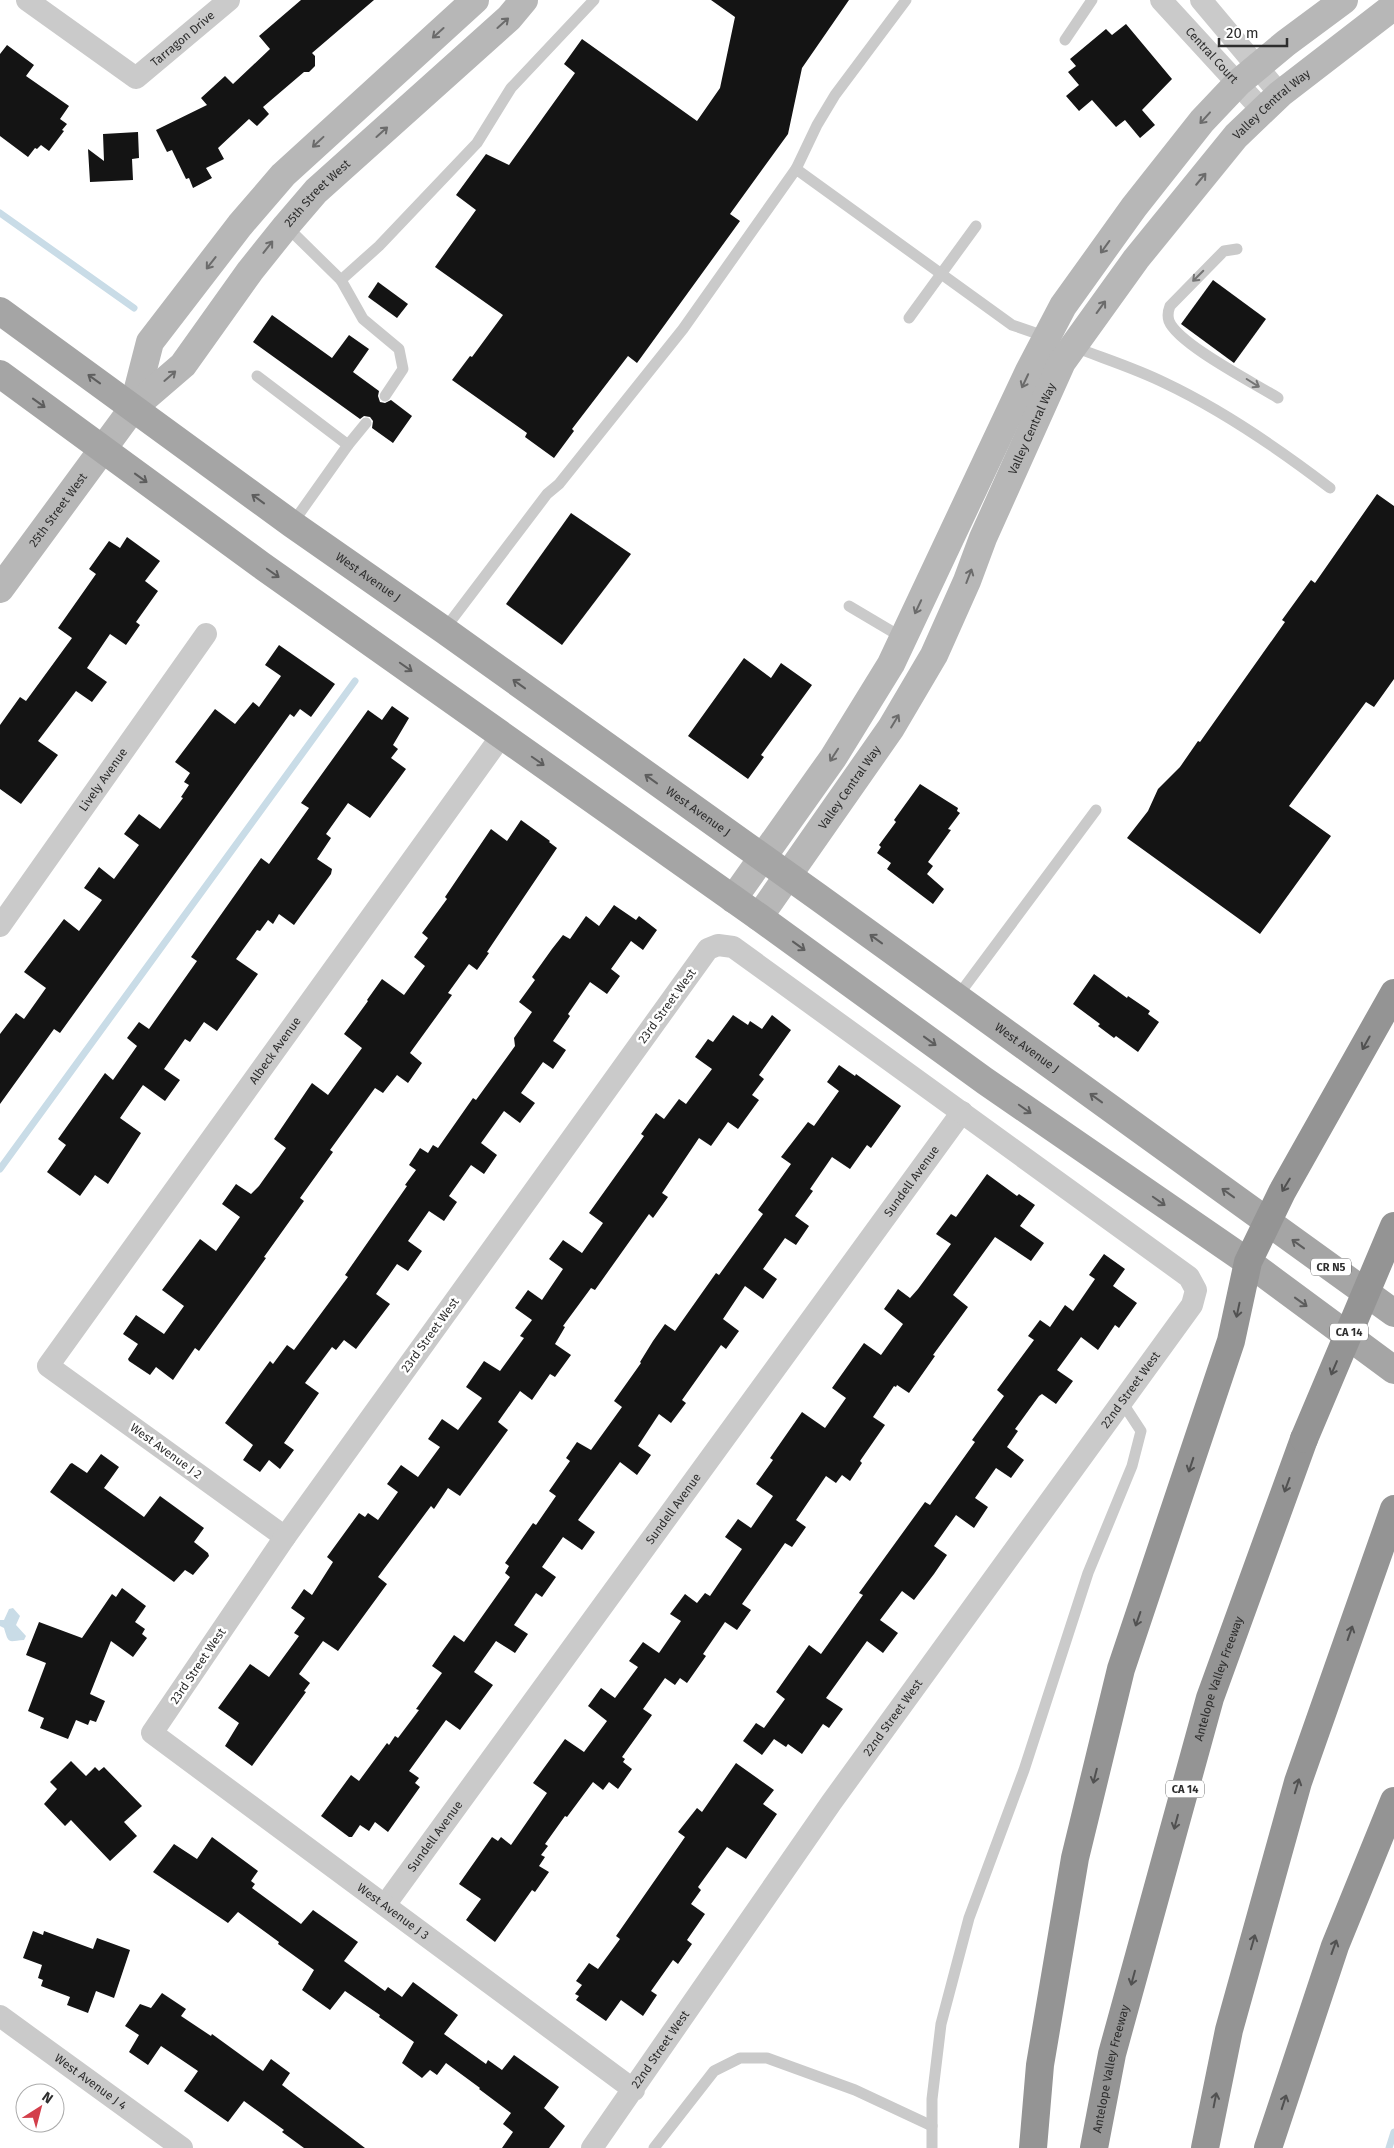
<svg xmlns="http://www.w3.org/2000/svg" width="1394" height="2148" font-family="'Fira Sans',sans-serif">
<style>
.water{fill:#c9dce7}
.lines{fill:none;stroke-linecap:round;stroke-linejoin:round}
.stream{stroke:#c9dce7;stroke-width:7}
.building{fill:#141414}
.lane{stroke:#cacaca;stroke-width:11}
.street{stroke:#cacaca;stroke-width:22}
.secondary{stroke:#b7b7b7;stroke-width:28}
.primary{stroke:#a5a5a5;stroke-width:28}
.highway{stroke:#949494;stroke-width:28}
.highway-bridge{stroke:#949494;stroke-width:28}
.oneway{stroke:#6b6b6b}
.oneway2{stroke:#747474}
.oneway3{stroke:#5d5d5d}
.oneway4{stroke:#515151}
.labels{text-anchor:middle;stroke-width:5;stroke-linejoin:round;paint-order:stroke}
.shield{fill:#fff;stroke:#6c6c6c;stroke-width:1}
.shield-label{font-size:11px;font-weight:bold;fill:#2d2d2d}
.street-label{font-size:12px;fill:#2d2d2d;stroke:#fff}
</style>
<rect width="100%" height="100%" fill="#fff"/>
<path class="water" d="M13,1608L20,1616L16,1625L26,1636L24,1640C8,1641 9,1645 4,1628L0,1626V1620H4L9,1609Z"/>
<g class="lines">
<g class="stream">
<path d="M0,213L134,308"/>
<path d="M0,1169L355,681"/>
<path d="M1389,2148L1394,2132"/>
</g>
</g>
<g class="building">
<path d="M301,0H374L312,53L315,56V66L309,72H304L263,107L269,114L257,126L249,119L218,148L224,159L206,168L212,178L193,188L189,178L186,179L172,150L167,152L156,130L207,105L201,98L225,76L233,84L270,49L259,36Z"/>
<path d="M711,0H849L802,68L788,134L730,214L740,221L637,363L628,356L572,429L574,431L554,458L525,437L527,433L452,380L470,356L472,357L503,315L435,267L476,210L456,195L486,154L509,165L575,73L564,64L582,39L697,121L720,88L735,17Z"/>
<path d="M1126,24L1172,79L1142,110L1155,125L1140,138L1125,120L1116,127L1092,100L1079,111L1066,96L1079,85L1068,72L1076,66L1070,59L1106,29L1112,35Z"/>
<path d="M7,45L34,65L26,76L69,106L60,119L67,124L62,130L64,131L49,151L41,145L37,149L35,148L28,157L0,136V54Z"/>
<path d="M138,132L139,158L132,159L133,180L90,182L88,149L104,161L103,134Z"/>
<path d="M1213,280L1266,319L1234,363L1181,324Z"/>
<path d="M378,282L408,304L397,318L368,297Z"/>
<path d="M272,315L332,358L349,335L369,349L353,372L379,391L378,396L380,402L385,403L391,400L412,416L393,443L372,428L373,421L370,417L364,416L360,419L253,342Z"/>
<path d="M1377,494L1394,506V679L1374,707L1366,702L1289,806L1331,836L1260,934L1127,838L1148,811L1158,789L1180,767L1198,741L1200,742L1285,622L1282,620L1311,580L1315,583Z"/>
<path d="M571,513L631,554L562,645L506,604Z"/>
<path d="M127,537L160,561L145,581L158,591L136,622L140,625L126,645L110,634L87,668L107,682L92,702L76,691L38,741L58,755L21,804L0,789V725L20,697L26,701L72,638L58,628L96,574L89,569L109,541L120,548Z"/>
<path d="M279,645L335,684L311,717L300,709L294,717L290,714L60,1033L54,1029L0,1104V1034L16,1013L24,1019L46,988L24,972L64,919L79,931L102,900L84,888L99,867L114,879L139,845L124,834L139,814L160,829L183,798L181,797L189,785L184,782L190,773L175,762L215,709L235,724L253,702L259,707L281,676L265,665Z"/>
<path d="M744,658L771,678L781,663L812,685L761,755L764,757L748,779L688,736Z"/>
<path d="M392,706L409,718L393,745L398,749L391,758L406,769L370,818L348,803L326,834L331,838L317,859L332,869L331,874L294,925L279,914L273,924L268,920L260,931L257,930L236,959L258,974L217,1031L204,1022L190,1042L185,1039L164,1069L180,1080L165,1101L143,1085L120,1118L141,1133L108,1184L95,1175L80,1196L47,1172L66,1145L58,1139L105,1073L113,1080L137,1046L127,1038L139,1022L149,1029L197,961L191,957L261,858L269,864L309,808L301,803L368,710L382,720Z"/>
<path d="M920,784L958,808L957,811L960,813L948,829L951,830L928,862L933,866L927,874L944,889L933,904L887,869L891,863L877,853L881,847L879,845L896,822L894,820Z"/>
<path d="M521,820L550,841L549,842L557,848L487,952L489,953L477,970L469,964L448,993L452,995L410,1053L422,1063L408,1083L397,1075L383,1093L375,1088L330,1150L333,1152L300,1198L304,1201L264,1257L266,1258L199,1351L195,1348L173,1380L156,1367L150,1375L129,1361L128,1359L138,1344L123,1334L136,1315L164,1334L184,1306L162,1290L200,1239L216,1251L240,1217L222,1204L236,1184L251,1194L259,1186L286,1148L274,1139L312,1083L328,1095L362,1048L344,1034L368,1001L367,1000L382,979L404,995L425,966L414,957L428,938L422,933L447,899L445,897L491,829L507,841Z"/>
<path d="M614,905L636,920L639,916L657,930L643,950L631,941L611,969L620,976L607,994L590,982L568,1014L570,1016L553,1041L566,1050L553,1069L543,1062L521,1093L535,1103L520,1123L504,1111L481,1143L497,1155L484,1174L471,1165L449,1196L457,1202L444,1221L429,1211L408,1241L422,1251L408,1271L397,1264L376,1294L390,1304L356,1349L344,1340L336,1350L332,1347L305,1383L319,1393L284,1443L294,1450L280,1469L269,1460L260,1472L243,1460L253,1445L225,1423L270,1361L273,1364L287,1345L294,1350L348,1277L345,1275L407,1186L405,1185L416,1170L409,1165L420,1148L428,1153L433,1145L438,1148L473,1098L476,1100L515,1046L514,1038L532,1012L519,1002L535,980L532,977L552,949L563,935L570,939L586,916L599,926Z"/>
<path d="M1094,974L1127,998L1128,996L1150,1011L1148,1014L1159,1022L1138,1052L1116,1036L1114,1038L1098,1026L1100,1024L1073,1004Z"/>
<path d="M733,1015L748,1025L750,1021L762,1029L772,1015L791,1030L759,1075L764,1079L752,1095L759,1100L738,1129L728,1122L711,1146L699,1138L662,1193L668,1197L653,1218L649,1214L595,1290L591,1288L563,1326L565,1327L555,1344L571,1355L555,1377L550,1374L532,1400L520,1391L498,1422L508,1430L460,1496L448,1488L434,1509L431,1506L378,1577L387,1584L338,1651L323,1641L299,1674L310,1683L304,1691L306,1692L252,1766L225,1746L239,1723L218,1708L250,1664L269,1677L299,1636L294,1633L305,1618L291,1608L304,1589L312,1595L333,1562L327,1557L359,1513L365,1517L368,1513L378,1520L398,1492L387,1484L401,1465L418,1477L440,1447L428,1439L442,1419L458,1430L482,1398L466,1387L484,1361L500,1371L524,1338L520,1336L532,1320L515,1308L528,1290L542,1300L563,1269L549,1259L563,1240L582,1253L603,1223L589,1213L644,1136L641,1134L656,1113L664,1119L679,1099L686,1104L712,1069L695,1057L708,1039L713,1042Z"/>
<path d="M839,1065L855,1076L856,1074L901,1106L871,1148L867,1145L850,1169L832,1157L810,1189L813,1191L795,1216L809,1226L796,1245L785,1238L763,1269L777,1279L763,1299L745,1286L723,1319L739,1331L726,1349L721,1345L682,1400L686,1403L671,1423L659,1414L638,1446L651,1455L637,1475L620,1462L578,1520L595,1532L582,1550L563,1537L542,1567L556,1577L542,1597L536,1593L514,1625L528,1634L515,1653L496,1641L474,1672L493,1685L460,1730L446,1720L409,1771L419,1778L415,1783L420,1787L388,1832L375,1822L369,1831L360,1825L352,1837H349L321,1816L324,1812L351,1775L359,1781L387,1743L389,1745L395,1736L398,1738L419,1710L416,1709L442,1673L432,1666L441,1653L454,1635L464,1642L510,1577L505,1573L509,1566L505,1563L533,1523L536,1525L556,1496L549,1491L570,1461L566,1458L577,1442L591,1450L622,1407L614,1401L641,1363L640,1362L653,1341L665,1324L675,1331L716,1273L719,1275L763,1214L758,1210L791,1164L781,1157L808,1122L814,1126L839,1091L827,1082Z"/>
<path d="M987,1174L1017,1196L1019,1194L1035,1205L1020,1226L1044,1243L1031,1261L995,1237L953,1295L968,1307L933,1355L935,1356L909,1393L897,1385L896,1387L894,1386L873,1417L885,1425L860,1461L862,1463L850,1481L842,1475L836,1483L826,1476L796,1520L806,1527L792,1547L785,1543L742,1604L751,1610L737,1630L725,1622L703,1654L706,1656L687,1683L680,1678L675,1685L665,1678L643,1709L652,1715L622,1757L625,1759L623,1762L632,1769L618,1789L609,1782L603,1790L593,1782L567,1817L565,1816L545,1844L548,1846L541,1855L545,1857L539,1866L549,1872L535,1892L532,1890L495,1942L466,1920L481,1899L459,1884L492,1837L498,1841L501,1837L511,1845L547,1793L533,1783L565,1739L584,1752L607,1721L588,1706L601,1688L615,1698L638,1667L629,1661L643,1642L659,1653L681,1621L670,1614L685,1594L697,1603L705,1593L710,1596L742,1549L725,1537L738,1519L751,1528L773,1496L756,1484L773,1460L770,1458L802,1412L825,1428L846,1398L832,1388L864,1343L881,1355L903,1324L884,1309L898,1289L910,1298L918,1289L951,1244L936,1234L951,1214L956,1217Z"/>
<path d="M1104,1254L1125,1269L1113,1286L1137,1303L1119,1328L1115,1325L1098,1350L1081,1337L1057,1370L1073,1381L1056,1404L1042,1394L1039,1396L1015,1429L1018,1431L1007,1447L1024,1460L1011,1478L996,1468L975,1498L988,1507L974,1528L956,1515L934,1546L947,1555L934,1574L914,1600L902,1591L880,1620L898,1633L883,1653L867,1641L826,1698L843,1709L829,1728L823,1724L802,1754L788,1744L786,1747L774,1739L762,1755L743,1741L756,1723L764,1728L785,1699L776,1692L809,1645L821,1654L863,1595L859,1593L925,1502L930,1505L975,1442L972,1440L1004,1396L997,1390L1034,1340L1028,1336L1040,1320L1050,1327L1065,1305L1073,1311L1095,1279L1089,1275Z"/>
<path d="M101,1454L119,1467L104,1488L144,1517L160,1496L204,1528L194,1542L208,1553L209,1556L193,1575L185,1570L174,1582L50,1492L70,1464L72,1463L87,1473Z"/>
<path d="M122,1588L146,1606L135,1622L145,1629L142,1634L147,1638L133,1657L111,1641L90,1694L105,1701L96,1722L90,1720L88,1725L76,1720L68,1739L40,1728L44,1718L28,1711L46,1663L26,1655L39,1622L82,1638L112,1594L116,1597Z"/>
<path d="M71,1761L86,1776L95,1767L99,1771L104,1767L142,1806L124,1822L137,1836L110,1861L71,1820L65,1826L44,1804L57,1789L50,1782Z"/>
<path d="M736,1763L774,1790L763,1804L777,1814L746,1859L727,1847L698,1887L701,1890L691,1904L705,1914L687,1940L692,1944L678,1964L673,1960L651,1991L657,1995L643,2016L621,2000L606,2021L576,2000L579,1996L575,1994L582,1985L576,1981L589,1963L598,1969L620,1939L616,1936L685,1837L678,1832L697,1808L702,1812Z"/>
<path d="M212,1837L258,1871L251,1881L255,1884L252,1888L301,1924L313,1910L358,1942L344,1961L385,1991L388,1987L402,1997L413,1982L458,2015L444,2034L486,2064L488,2060L502,2070L514,2055L559,2087L544,2108L565,2126L549,2148H502L513,2132L503,2124L511,2113L479,2089L480,2088L446,2063L437,2075L430,2070L422,2078L402,2063L414,2042L379,2017L380,2015L345,1991L330,2010L302,1990L314,1970L278,1944L279,1942L238,1912L228,1923L153,1872L174,1844L197,1859Z"/>
<path d="M33,1931L43,1935L44,1931L93,1949L97,1938L130,1950L114,1998L96,1991L88,2013L67,2005L70,1997L41,1986L43,1980L38,1978L42,1965L23,1958Z"/>
<path d="M162,1993L186,2009L181,2016L211,2036L212,2034L263,2071L271,2059L290,2073L282,2085L365,2148H304L282,2132L284,2130L244,2101L228,2122L184,2091L198,2071L161,2046L148,2065L129,2052L139,2035L125,2026L140,2004L151,2008Z"/>
</g>
<g class="lines">
<g class="lane">
<path d="M1065,40L1092,0"/>
<path d="M796,169L817,125L835,95L906,0"/>
<path d="M286,226L341,280L379,246L477,143L511,88L594,0"/>
<path d="M1237,249L1224,251L1170,306C1168,311 1167,315 1169,321C1178,344 1254,383 1278,398"/>
<path d="M341,280L363,319L399,349L403,369L385,396"/>
<path d="M909,318L976,226"/>
<path d="M1072,346C1102,358 1135,368 1165,383C1222,410 1279,449 1330,488"/>
<path d="M257,376L348,445L292,524"/>
<path d="M348,445L366,423"/>
<path d="M849,606L903,638"/>
<path d="M444,630L547,494L559,484L683,329L796,169L1012,325L1047,337"/>
<path d="M957,997L1096,810"/>
<path d="M654,2148L714,2071L740,2058H767L855,2090L932,2126"/>
<path d="M932,2148V2099L941,2024L969,1918L1024,1770L1088,1573L1132,1466L1141,1431L1122,1402"/>
</g>
<g class="street">
<path id="s1" d="M27,0L136,78L229,0"/>
<path id="s2" d="M1161,0L1262,110"/>
<path d="M1201,0L1280,94"/>
<path id="s3" d="M0,926L206,634"/>
<path id="s4" d="M285,1537L48,1366L502,735"/>
<path id="s5" d="M385,1905L962,1112"/>
<path id="s6" d="M0,2016L182,2148"/>
<path id="s7" d="M592,2148L831,1803L1192,1305L1196,1290L1189,1277L733,947L718,945L708,949L285,1537L152,1733L634,2090"/>
</g>
<g class="secondary">
<path d="M133,408L150,342L240,225L283,175L475,0"/>
<path id="s8" d="M0,589L133,408L183,365L250,271L286,226L316,191L509,18L524,0"/>
<path d="M733,899L833,758L891,664L1029,371L1063,306L1134,207L1202,121L1238,83L1286,43L1344,0"/>
<path id="s9" d="M759,917L891,728L934,655L967,581L983,538L1062,362L1136,259L1236,136L1280,94L1394,6"/>
</g>
<g class="primary">
<path id="s10" d="M0,311L292,524L444,630L818,897L1394,1313"/>
<path d="M0,374L261,565L759,917L985,1081L1248,1262L1394,1370"/>
</g>
<g class="highway">
<path d="M1033,2148L1040,2065L1075,1858L1121,1669L1231,1341L1248,1262L1282,1192L1394,993"/>
<path id="s11" d="M1094,2148L1112,2054L1210,1698L1304,1439"/>
<path d="M1205,2148L1229,2030L1298,1782L1394,1509"/>
<path d="M1268,2148L1335,1946L1394,1801"/>
</g>
<path class="highway-bridge" d="M1304,1439L1394,1226"/>
</g>
<defs><path id="oneway-shaft" d="M-6 0H5M1.5-3L5.5 0L1.5 3" fill="none" stroke-width="1.6" stroke-linecap="round" stroke-linejoin="round" transform="scale(1.25)"/></defs>
<g class="oneway">
<use href="#oneway-shaft" transform="translate(503 23) rotate(-42)"/>
<use href="#oneway-shaft" transform="translate(438 33) rotate(138)"/>
<use href="#oneway-shaft" transform="translate(1205 118) rotate(132)"/>
<use href="#oneway-shaft" transform="translate(382 132) rotate(-42)"/>
<use href="#oneway-shaft" transform="translate(318 142) rotate(137)"/>
<use href="#oneway-shaft" transform="translate(1201 179) rotate(-50)"/>
<use href="#oneway-shaft" transform="translate(268 247) rotate(-52)"/>
<use href="#oneway-shaft" transform="translate(1105 247) rotate(126)"/>
<use href="#oneway-shaft" transform="translate(211 263) rotate(128)"/>
<use href="#oneway-shaft" transform="translate(1101 307) rotate(-54)"/>
<use href="#oneway-shaft" transform="translate(170 376) rotate(-41)"/>
<use href="#oneway-shaft" transform="translate(1025 381) rotate(115)"/>
<use href="#oneway-shaft" transform="translate(969 576) rotate(-69)"/>
<use href="#oneway-shaft" transform="translate(918 607) rotate(115)"/>
<use href="#oneway-shaft" transform="translate(895 721) rotate(-59)"/>
<use href="#oneway-shaft" transform="translate(834 755) rotate(123)"/>
</g>
<g class="oneway2">
<use href="#oneway-shaft" transform="translate(1198 276) rotate(135)"/>
<use href="#oneway-shaft" transform="translate(1253 383) rotate(32)"/>
</g>
<g class="oneway3">
<use href="#oneway-shaft" transform="translate(94 379) rotate(-144)"/>
<use href="#oneway-shaft" transform="translate(39 403) rotate(36)"/>
<use href="#oneway-shaft" transform="translate(141 478) rotate(36)"/>
<use href="#oneway-shaft" transform="translate(258 499) rotate(-144)"/>
<use href="#oneway-shaft" transform="translate(273 573) rotate(35)"/>
<use href="#oneway-shaft" transform="translate(406 667) rotate(35)"/>
<use href="#oneway-shaft" transform="translate(519 684) rotate(-144)"/>
<use href="#oneway-shaft" transform="translate(538 761) rotate(35)"/>
<use href="#oneway-shaft" transform="translate(651 779) rotate(-144)"/>
<use href="#oneway-shaft" transform="translate(876 939) rotate(-144)"/>
<use href="#oneway-shaft" transform="translate(799 946) rotate(36)"/>
<use href="#oneway-shaft" transform="translate(930 1041) rotate(36)"/>
<use href="#oneway-shaft" transform="translate(1096 1098) rotate(-144)"/>
<use href="#oneway-shaft" transform="translate(1025 1109) rotate(35)"/>
<use href="#oneway-shaft" transform="translate(1228 1193) rotate(-144)"/>
<use href="#oneway-shaft" transform="translate(1159 1201) rotate(35)"/>
<use href="#oneway-shaft" transform="translate(1298 1244) rotate(-144)"/>
<use href="#oneway-shaft" transform="translate(1301 1302) rotate(36)"/>
</g>
<g class="oneway4">
<use href="#oneway-shaft" transform="translate(1366 1043) rotate(119)"/>
<use href="#oneway-shaft" transform="translate(1286 1185) rotate(121)"/>
<use href="#oneway-shaft" transform="translate(1238 1310) rotate(102)"/>
<use href="#oneway-shaft" transform="translate(1334 1368) rotate(113)"/>
<use href="#oneway-shaft" transform="translate(1191 1465) rotate(108)"/>
<use href="#oneway-shaft" transform="translate(1287 1485) rotate(110)"/>
<use href="#oneway-shaft" transform="translate(1138 1619) rotate(109)"/>
<use href="#oneway-shaft" transform="translate(1350 1633) rotate(-71)"/>
<use href="#oneway-shaft" transform="translate(1095 1776) rotate(104)"/>
<use href="#oneway-shaft" transform="translate(1297 1786) rotate(-73)"/>
<use href="#oneway-shaft" transform="translate(1176 1822) rotate(105)"/>
<use href="#oneway-shaft" transform="translate(1253 1942) rotate(-74)"/>
<use href="#oneway-shaft" transform="translate(1334 1947) rotate(-70)"/>
<use href="#oneway-shaft" transform="translate(1133 1978) rotate(105)"/>
<use href="#oneway-shaft" transform="translate(1215 2100) rotate(-79)"/>
<use href="#oneway-shaft" transform="translate(1284 2102) rotate(-72)"/>
</g>
<g class="labels">
<g class="shield">
<rect x="1311" y="1258.5" width="40" height="17" rx="4"/>
<rect x="1330" y="1323.5" width="38" height="17" rx="4"/>
<rect x="1166" y="1780.5" width="38" height="17" rx="4"/>
</g>
<g class="shield-label">
<text x="1331" y="1271">CR N5</text>
<text x="1349" y="1336">CA 14</text>
<text x="1185" y="1793">CA 14</text>
</g>
<g class="street-label">
<text dy="4" stroke="none"><textPath href="#s1" startOffset="195">Tarragon Drive</textPath></text>
<text dy="4" stroke="none"><textPath href="#s2" startOffset="75">Central Court</textPath></text>
<text dy="4" stroke="none"><textPath href="#s9" startOffset="968">Valley Central Way</textPath></text>
<text dy="4" stroke="none"><textPath href="#s8" startOffset="509">25th Street West</textPath></text>
<text dy="4" stroke="none"><textPath href="#s9" startOffset="562">Valley Central Way</textPath></text>
<text dy="4" stroke="none"><textPath href="#s8" startOffset="98">25th Street West</textPath></text>
<text dy="4" stroke="none"><textPath href="#s10" startOffset="454">West Avenue J</textPath></text>
<text dy="4" stroke="none"><textPath href="#s3" startOffset="179">Lively Avenue</textPath></text>
<text dy="4" stroke="none"><textPath href="#s9" startOffset="158">Valley Central Way</textPath></text>
<text dy="4" stroke="none"><textPath href="#s10" startOffset="859">West Avenue J</textPath></text>
<text transform="translate(667 1006) rotate(-54)" y="4">23rd Street West</text>
<text dy="4" stroke="none"><textPath href="#s10" startOffset="1264">West Avenue J</textPath></text>
<text dy="4" stroke="none"><textPath href="#s4" startOffset="681">Albeck Avenue</textPath></text>
<text dy="4" stroke="none"><textPath href="#s5" startOffset="895">Sundell Avenue</textPath></text>
<text transform="translate(430 1335) rotate(-54)" y="4">23rd Street West</text>
<text dy="4" stroke="none"><textPath href="#s7" startOffset="930">22nd Street West</textPath></text>
<text transform="translate(166 1451) rotate(36)" y="4">West Avenue J 2</text>
<text dy="4" stroke="none"><textPath href="#s5" startOffset="490">Sundell Avenue</textPath></text>
<text transform="translate(198 1666) rotate(-56)" y="4">23rd Street West</text>
<text dy="4" stroke="none"><textPath href="#s11" startOffset="486">Antelope Valley Freeway</textPath></text>
<text dy="4" stroke="none"><textPath href="#s7" startOffset="525">22nd Street West</textPath></text>
<text dy="4" stroke="none"><textPath href="#s5" startOffset="85">Sundell Avenue</textPath></text>
<text dy="4" stroke="none"><textPath href="#s7" startOffset="2915">West Avenue J 3</textPath></text>
<text dy="4" stroke="none"><textPath href="#s7" startOffset="120">22nd Street West</textPath></text>
<text dy="4" stroke="none"><textPath href="#s11" startOffset="81">Antelope Valley Freeway</textPath></text>
<text dy="4" stroke="none"><textPath href="#s6" startOffset="112">West Avenue J 4</textPath></text>
</g>
</g>
<g transform="translate(40 2108) rotate(36)"><circle r="24" fill="#ffffff" stroke="#ababab"/>
<path d="M0-4L9 19L0 12L-9 19Z" fill="#d33f4b"/>
<text y="-8" font-size="14" font-weight="bold" text-anchor="middle" fill="#2d2d2d">N</text>
</g>
<path d="M1219 38v8h68v-8" fill="none" stroke="#2d2d2d" stroke-width="2.5"/>
<text x="1226" y="38" font-size="15" fill="#2d2d2d" stroke="#ffffff" stroke-width="4" paint-order="stroke">20 m</text>
</svg>
